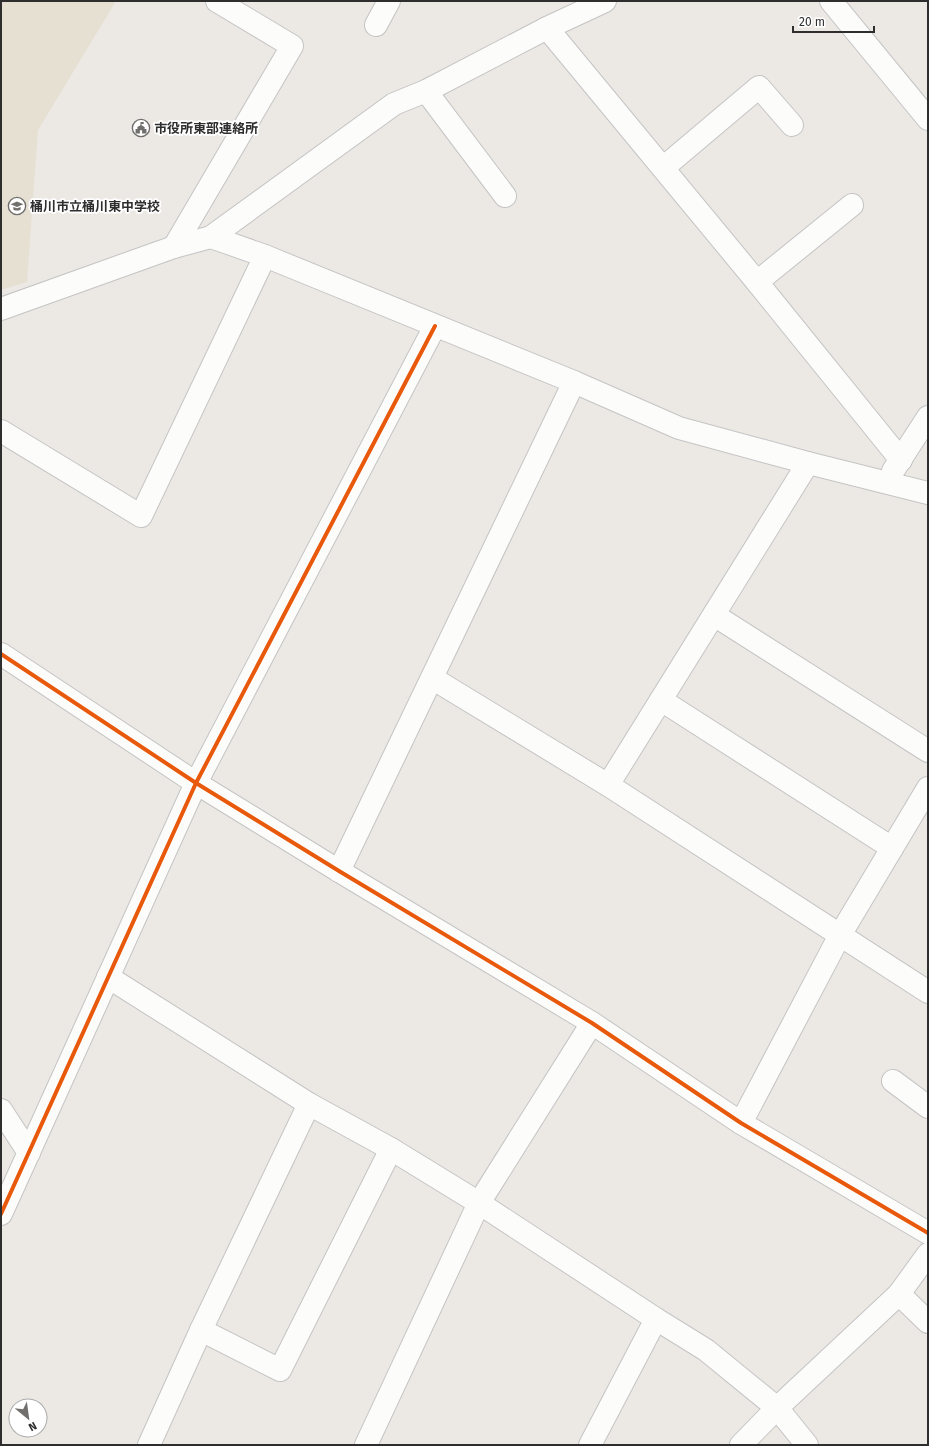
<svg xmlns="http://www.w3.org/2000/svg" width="929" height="1446" font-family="'Fira Sans','Noto Sans JP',sans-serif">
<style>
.education{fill:#e6e0d3}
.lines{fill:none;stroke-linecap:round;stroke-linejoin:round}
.minor-casing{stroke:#c5c4c5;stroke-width:24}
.minor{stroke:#fcfcfb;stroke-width:22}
.cycleway-casing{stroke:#fff;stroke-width:6}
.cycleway{stroke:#e8590c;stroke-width:4}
.labels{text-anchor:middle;stroke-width:3.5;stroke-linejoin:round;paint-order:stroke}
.poi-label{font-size:13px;font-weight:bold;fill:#2e2e2e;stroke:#fff;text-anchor:start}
</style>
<rect width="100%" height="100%" fill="#ece8e4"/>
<path class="education" d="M1,1H116L38,130L27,282L1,290Z"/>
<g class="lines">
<defs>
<g id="minor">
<path d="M831,1L928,119"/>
<path d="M376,25L389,1"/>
<path d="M547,28L757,282L901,460"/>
<path d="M426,91L505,196"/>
<path d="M663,168L759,87L792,125"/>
<path d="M211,237L265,256L574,382L679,428L808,463L928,493"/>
<path d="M174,247L292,46L217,1"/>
<path d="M757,282L852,205"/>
<path d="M1,309L174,247L211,237L394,104L426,91L547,28L605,1"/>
<path d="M1,431L141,516L265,256"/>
<path d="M893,471L928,417"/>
<path d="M714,615L928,751"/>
<path d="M1,654L196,783L339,871L592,1023L741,1123L928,1233"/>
<path d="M432,678L608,785L928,992"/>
<path d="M661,700L892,848"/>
<path d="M608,785L808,463"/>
<path d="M339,871L574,382"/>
<path d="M108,977L309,1104L391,1149L479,1203L656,1319L590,1445"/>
<path d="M893,1081L928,1107"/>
<path d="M1,1110L29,1153"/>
<path d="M741,1123L840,935L928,788"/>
<path d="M1,1214L196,783L435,326"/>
<path d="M899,1294L928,1322"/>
<path d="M656,1319L706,1350L777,1408L807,1445"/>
<path d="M201,1330L280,1370L391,1149"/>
<path d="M149,1445L201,1330L309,1104"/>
<path d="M366,1445L479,1203L592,1023"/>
<path d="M741,1445L777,1408L899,1294L928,1254"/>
</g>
</defs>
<use href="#minor" class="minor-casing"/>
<use href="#minor" class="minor"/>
<defs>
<g id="cycleway">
<path d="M1,654L196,783L339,871L592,1023L741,1123L928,1233"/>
<path d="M1,1214L196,783L435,326"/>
</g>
</defs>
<use href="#cycleway" class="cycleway-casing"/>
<use href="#cycleway" class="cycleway"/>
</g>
<defs>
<symbol id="civic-ring" viewBox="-11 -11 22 22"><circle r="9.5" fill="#fff" stroke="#706f6e" stroke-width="1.5"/><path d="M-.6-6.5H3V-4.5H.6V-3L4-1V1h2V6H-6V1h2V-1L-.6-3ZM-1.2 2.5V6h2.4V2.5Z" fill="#706f6e"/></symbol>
<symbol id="school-ring" viewBox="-11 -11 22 22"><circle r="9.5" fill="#fff" stroke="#706f6e" stroke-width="1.5"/><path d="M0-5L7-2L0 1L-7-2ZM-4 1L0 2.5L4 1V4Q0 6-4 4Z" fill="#706f6e"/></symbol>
</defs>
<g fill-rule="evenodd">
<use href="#civic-ring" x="131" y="118" width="20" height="20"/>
<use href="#school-ring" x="7" y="196" width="20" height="20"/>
</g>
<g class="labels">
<g class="poi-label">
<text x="154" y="133">市役所東部連絡所</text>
<text x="30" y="211">桶川市立桶川東中学校</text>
</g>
</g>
<rect width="929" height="1446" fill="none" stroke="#2e2e2e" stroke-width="4"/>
<g transform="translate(28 1418) rotate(151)"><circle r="19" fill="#ffffff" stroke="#ababab"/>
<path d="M0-3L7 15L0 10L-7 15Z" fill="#706f6e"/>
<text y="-6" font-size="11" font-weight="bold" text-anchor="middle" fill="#2e2e2e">N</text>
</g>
<path d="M793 26v6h81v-6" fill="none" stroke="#2e2e2e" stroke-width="2"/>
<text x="799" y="26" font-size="12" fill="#2e2e2e" stroke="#ffffff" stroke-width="3" paint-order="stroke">20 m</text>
</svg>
